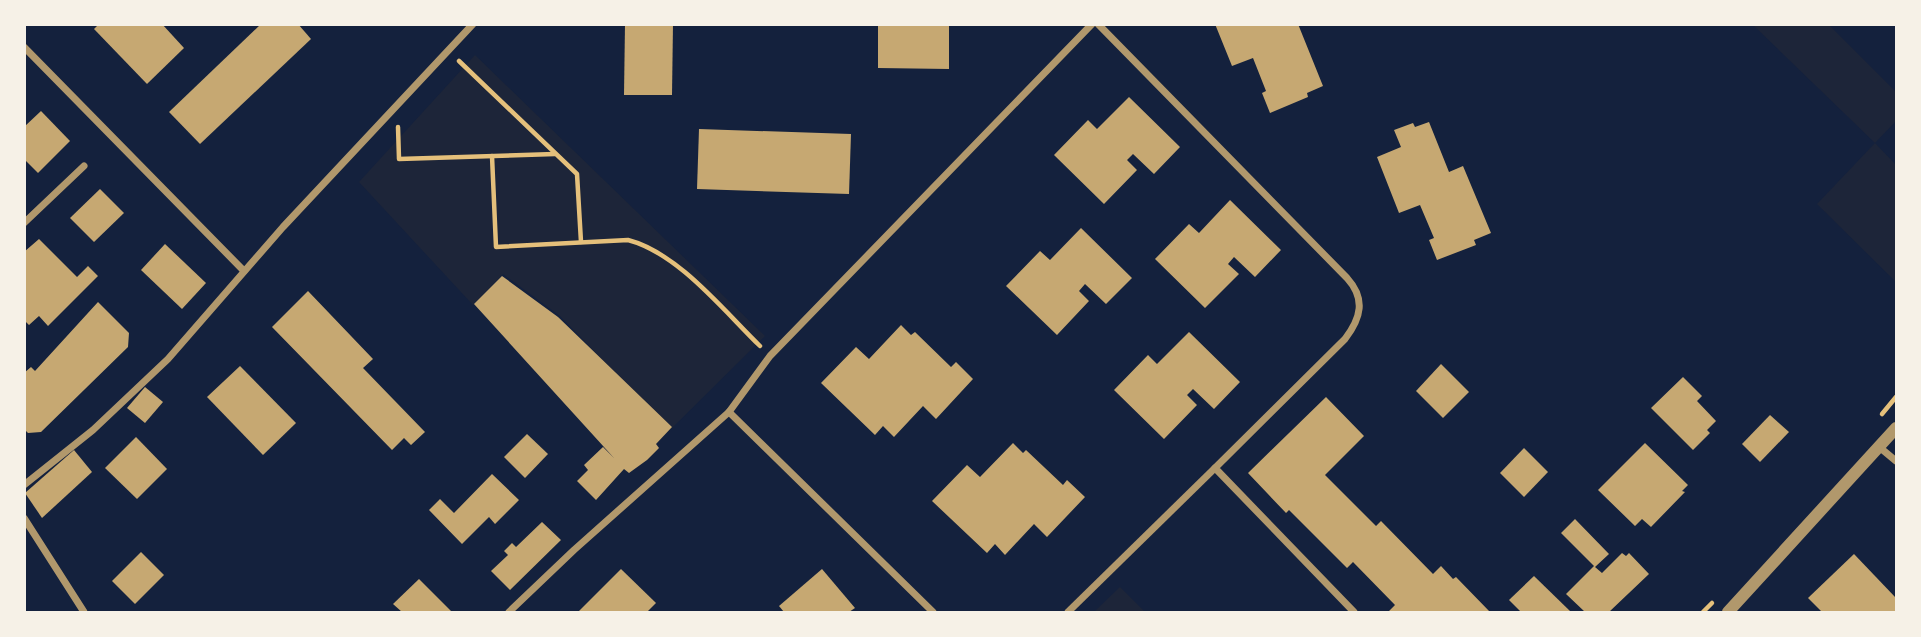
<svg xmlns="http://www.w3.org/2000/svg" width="1921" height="637" font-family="'Open Sans',sans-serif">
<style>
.green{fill:#1d2539}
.building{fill:#c6a872}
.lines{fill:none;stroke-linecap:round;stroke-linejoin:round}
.path{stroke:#e5c07b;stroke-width:4.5}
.minor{stroke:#b1986c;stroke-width:7}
.tertiary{stroke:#b1986c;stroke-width:12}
</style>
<rect width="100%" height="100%" fill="#14213d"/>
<g class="green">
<path d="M1753,25H1829L1896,92V121L1875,143L1896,165V282L1817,204L1875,143Z"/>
<path d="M475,55L765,336L670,430L560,316L503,274L473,305L359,182Z"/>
<path d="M1120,587L1145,612H1094Z"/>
</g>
<g class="building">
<path d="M99,24H162L184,48L147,84L94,29Z"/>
<path d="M261,24H298L311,39L200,144L169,112Z"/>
<path d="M625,24H673L672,95H624Z"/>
<path d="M878,24H949V69L878,68Z"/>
<path d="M1215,24H1298L1323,86L1307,93L1308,97L1270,113L1262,93L1266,91L1253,58L1232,66Z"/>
<path d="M1129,97L1180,147L1154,174L1133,154L1127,160L1137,170L1104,204L1054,155L1088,120L1097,129Z"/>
<path d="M41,111L70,141L38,173L24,159V127Z"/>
<path d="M1429,122L1449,172L1463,166L1491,233L1474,240L1476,245L1437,260L1429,240L1434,238L1420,205L1399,213L1377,157L1401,147L1394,130L1413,123L1415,127Z"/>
<path d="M699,129L851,134L849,194L697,189Z"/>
<path d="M100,189L124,213L94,242L70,218Z"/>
<path d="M1230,200L1281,250L1255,277L1234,257L1228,264L1239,274L1205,308L1155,259L1189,224L1199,233Z"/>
<path d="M1081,228L1132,278L1106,304L1085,284L1079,291L1089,301L1057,335L1006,286L1040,251L1050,260Z"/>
<path d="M39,239L77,277L88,266L98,276L48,326L39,316L29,325L24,320V252Z"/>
<path d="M165,244L206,283L182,309L141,270Z"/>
<path d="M502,276L558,317L672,427L656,444L659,448L647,460L629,473L624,469L596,500L577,481L588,470L584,465L603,447L614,458L474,304Z"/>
<path d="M308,291L373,359L363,368L425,432L411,445L404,438L392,450L272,327Z"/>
<path d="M98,302L129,333L128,347L41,432L28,433L24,429V373L31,367L35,371Z"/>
<path d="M901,325L911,335L915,332L951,367L956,362L973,379L936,419L923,406L894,437L883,426L875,435L821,383L856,347L869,359Z"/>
<path d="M1189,332L1240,382L1214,409L1193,389L1187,395L1197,405L1164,439L1114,390L1148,355L1157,364Z"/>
<path d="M1441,364L1469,392L1443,418L1416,391Z"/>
<path d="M240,366L296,423L263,455L207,397Z"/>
<path d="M1683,377L1702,396L1697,401L1716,421L1707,430L1710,433L1693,450L1651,408Z"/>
<path d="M145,387L163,402L145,423L127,408Z"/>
<path d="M1326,397L1364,436L1325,475L1376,526L1381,521L1433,574L1441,566L1453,579L1456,577L1490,612H1388L1395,605L1353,562L1347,568L1289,510L1286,513L1248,473Z"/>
<path d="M1770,415L1789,432L1760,462L1742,444Z"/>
<path d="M527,434L548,454L525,478L504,457Z"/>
<path d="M136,437L167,469L137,499L105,468Z"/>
<path d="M1013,443L1023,453L1026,450L1063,485L1067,480L1085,497L1047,537L1034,524L1005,555L995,544L987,553L932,501L967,465L980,477Z"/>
<path d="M1645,443L1688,485L1682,491L1685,492L1651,527L1642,519L1635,526L1598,490Z"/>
<path d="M1524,448L1548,472L1524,497L1500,473Z"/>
<path d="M74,450L92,472L42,518L25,493Z"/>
<path d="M492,474L519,500L495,524L489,517L462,544L429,510L440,499L454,513Z"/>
<path d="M1575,519L1609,554L1595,567L1602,573L1622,553L1626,556L1629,553L1649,574L1609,612H1585L1566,594L1594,566L1561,533Z"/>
<path d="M542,522L561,540L510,590L491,571L508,555L504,551L512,543L516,547Z"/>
<path d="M141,552L164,575L135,604L112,581Z"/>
<path d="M1854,554L1896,598V612H1822L1808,598Z"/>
<path d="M621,569L656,603L647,612H578Z"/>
<path d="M822,569L855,608L849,612H784L779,606Z"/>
<path d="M1534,576L1571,612H1521L1509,600Z"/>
<path d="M419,579L452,612H402L393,604Z"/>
</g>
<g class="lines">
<g class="path">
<path d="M459,61L577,174L581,242"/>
<path d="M398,127L399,159L555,154"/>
<path d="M492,156L496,247L628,240C678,253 723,310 760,346"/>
<path d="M1882,414L1896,397"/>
<path d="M1703,612L1712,603"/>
</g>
<g class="minor">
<path d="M1098,24L1347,278C1366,299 1361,318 1345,339L1215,468L1354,612"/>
<path d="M24,47L244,271"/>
<path d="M24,223L84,166"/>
<path d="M729,412L933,612"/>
<path d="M1878,446L1896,461"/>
<path d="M24,485L93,430L168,359L283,227L473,24"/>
<path d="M24,518L84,612"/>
<path d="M509,612L574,550L729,412L770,356L1092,24"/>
<path d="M1068,612L1215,468"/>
</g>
<path class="tertiary" d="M1728,612L1896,428"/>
</g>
<rect width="1921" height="637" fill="none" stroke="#f6f1e7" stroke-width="52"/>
</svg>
